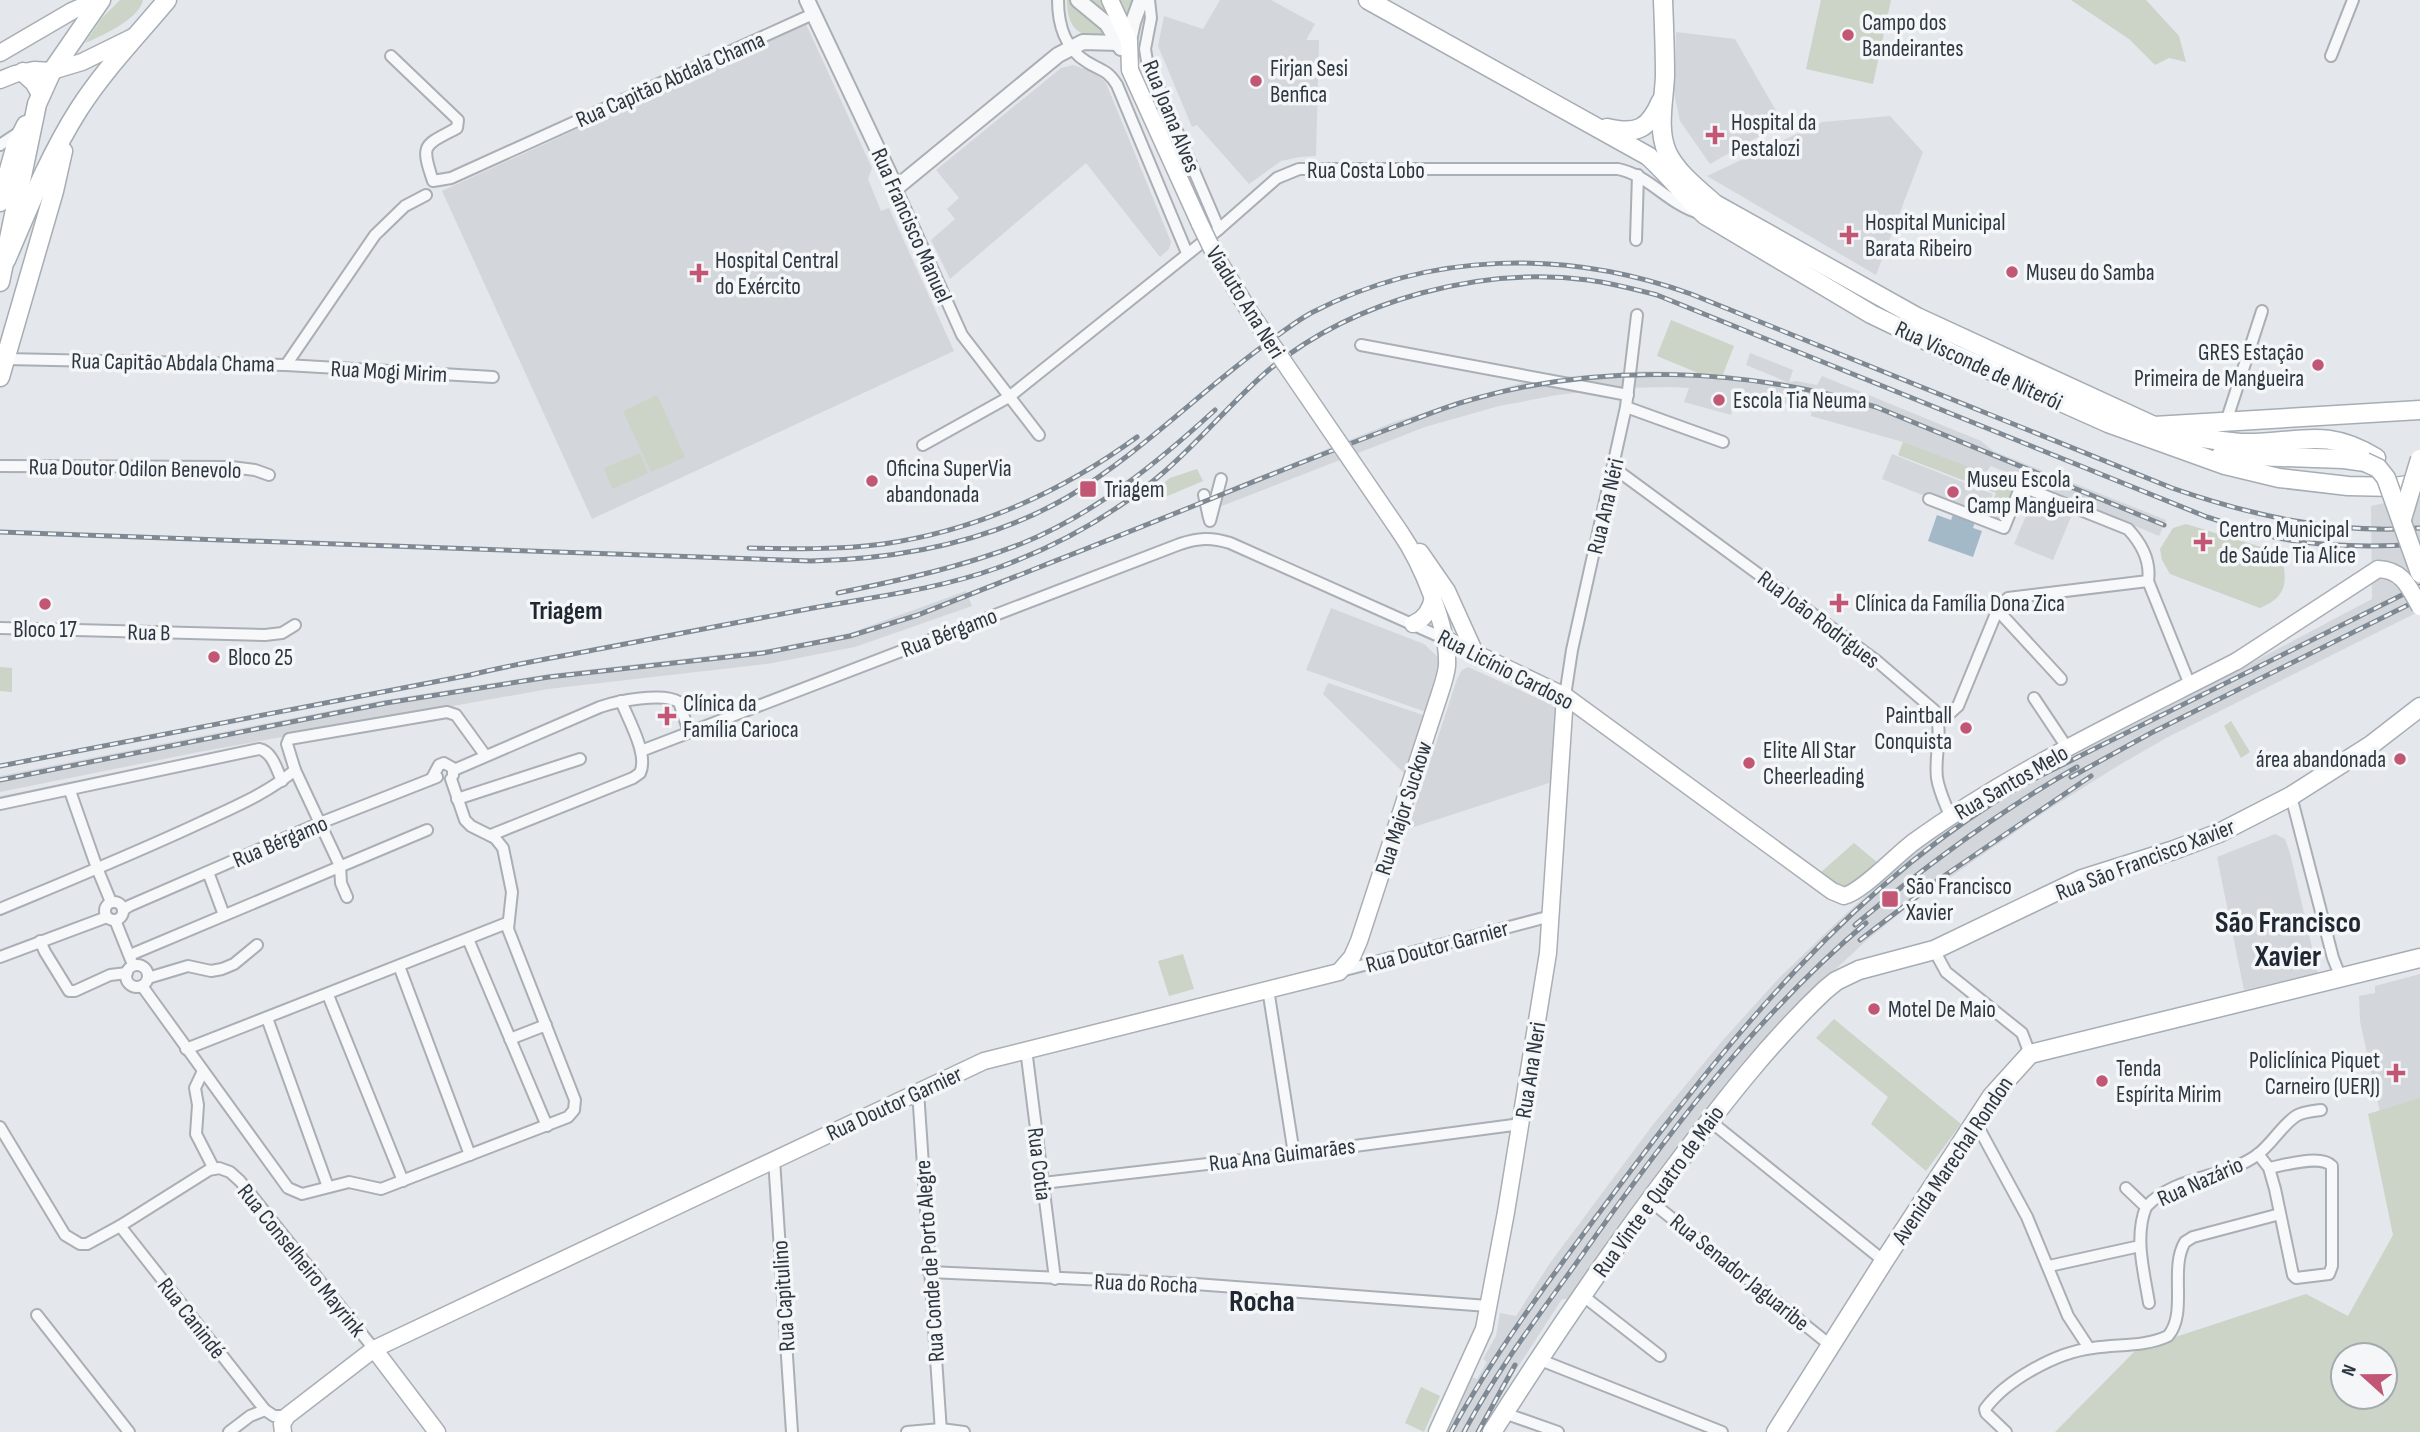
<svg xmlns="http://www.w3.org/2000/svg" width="2420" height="1432" font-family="'Sofia Sans Condensed',sans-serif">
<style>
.built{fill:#d3d7dc}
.green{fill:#cbd4c6;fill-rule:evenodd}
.water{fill:#a3b9c7}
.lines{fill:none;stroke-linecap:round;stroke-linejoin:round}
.minor-casing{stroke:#a9afb5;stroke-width:14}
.tertiary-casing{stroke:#a9afb5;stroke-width:18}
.secondary-casing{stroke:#a9afb5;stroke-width:19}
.primary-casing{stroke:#a5adb5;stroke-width:21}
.minor{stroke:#f7f8f9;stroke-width:10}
.tertiary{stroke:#f7f8f9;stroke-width:14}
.secondary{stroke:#fff;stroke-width:16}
.primary{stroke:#fff;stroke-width:18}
.rail-casing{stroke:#7f8993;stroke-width:5}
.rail{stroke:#f4f6f8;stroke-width:2.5;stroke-dasharray:8;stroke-linecap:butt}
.secondary-bridge-casing{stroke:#a9afb5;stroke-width:19;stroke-linecap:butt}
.primary-bridge-casing{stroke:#a5adb5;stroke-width:21;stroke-linecap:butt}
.secondary-bridge{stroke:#fff;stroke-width:16}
.primary-bridge{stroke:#fff;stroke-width:18}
.poi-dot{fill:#c15774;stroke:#f4f6f8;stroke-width:2.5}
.labels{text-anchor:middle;stroke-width:7;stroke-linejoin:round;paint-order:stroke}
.poi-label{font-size:23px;fill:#2d3741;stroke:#f4f6f8;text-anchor:start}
.street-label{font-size:23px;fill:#2d3741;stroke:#f4f6f8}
.quarter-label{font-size:26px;font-weight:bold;fill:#1f2832;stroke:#f4f6f8}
.district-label{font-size:30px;font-weight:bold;fill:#1f2832;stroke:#f4f6f8}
</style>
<rect width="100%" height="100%" fill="#e4e7eb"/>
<g class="built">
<path d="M1220,0H1271L1315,24L1306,40H1319L1316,156L1300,157L1281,161L1249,184L1197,125L1192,127L1158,46L1164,16L1203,29Z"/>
<path d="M806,24L872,168L868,179L881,211L889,208L954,351L592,519L442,191Z"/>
<path d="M1676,32L1735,39L1783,123L1710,164L1680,121L1674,93Z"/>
<path d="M1073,65L1098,74L1106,83L1171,242L1169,249L1160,257L1086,163L950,279L931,240L955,219L947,209L959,198L936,170L1061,68Z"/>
<path d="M1890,116L1923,152L1876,275L1707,176L1822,122Z"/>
<path d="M1750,353L1793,370L1789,382L1796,381L1817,385L1822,376L1981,441L1993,451L2166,520L2159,536L1991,466L1984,475L1903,442L1811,416L1812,409L1778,402L1774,397L1729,391L1737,395L1731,415L1684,402L1689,388L1671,387L1620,388L1557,395L1499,406L1425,427L1214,509L1209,497L1394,422L1524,382L1572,376L1644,371L1712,373L1787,382L1746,365Z"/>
<path d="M1892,454L1993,494L1983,519L1882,479Z"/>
<path d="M2036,492L2074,510L2053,560L2014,544Z"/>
<path d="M2420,495V611L2168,737L2121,764L2046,811L1972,862L1909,906L1867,940L1797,1005L1760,1046L1687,1134L1568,1299H1562L1516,1370L1481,1432H1446L1472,1377L1477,1379L1487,1362L1483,1359L1496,1336L1500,1313L1516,1316L1550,1263L1655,1122L1723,1040L1779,978L1834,925L1910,854L1953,822L2024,779L2185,698L2372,599L2371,506Z"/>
<path d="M966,591L972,606L855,647L767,664L548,689L199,752L0,792V776L384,700L549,674L769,649L850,633Z"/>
<path d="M1331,608L1424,644L1444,663L1429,713L1306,670Z"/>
<path d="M1468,667L1548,703L1561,712L1552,782L1408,829L1457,679L1462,670Z"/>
<path d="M1328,683L1429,717L1407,776L1323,694Z"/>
<path d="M2275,834L2285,839L2290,853L2318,973L2244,990L2217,857Z"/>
<path d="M2420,974V1146L2384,1131L2360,1021L2359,996L2375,993V986Z"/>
</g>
<g class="green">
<path d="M120,0H143C139,19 102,36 85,43L102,18Z"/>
<path d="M1067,0H1140L1116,39C1086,37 1067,36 1067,0Z"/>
<path d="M1821,0H1891L1873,84L1806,69Z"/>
<path d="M2071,0H2146L2179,36L2186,62L2169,58L2155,65L2129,39Z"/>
<path d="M1671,320L1734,346L1720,382L1657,356Z"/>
<path d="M657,395L685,457L651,472L623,411Z"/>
<path d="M1903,442L2019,486L2004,525L1987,518L1996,493L1898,455Z"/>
<path d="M640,453L648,473L612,489L604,468Z"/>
<path d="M1197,469L1203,481L1163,498L1159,487L1170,478Z"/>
<path d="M2186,524L2281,553C2287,580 2289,596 2260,608L2170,574L2162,560L2160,549L2173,528Z"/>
<path d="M0,667L12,668V692L0,691Z"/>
<path d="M2231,721L2250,752L2241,758L2224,726Z"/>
<path d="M1854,843L1878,863L1846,890L1820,873Z"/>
<path d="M1183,954L1194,989L1169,996L1158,961Z"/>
<path d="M1834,1019L1961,1124L1926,1171L1871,1124L1888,1097L1816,1038Z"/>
<path d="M2420,1098V1432H2055L2136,1350L2306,1294L2348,1316L2393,1235L2368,1114ZM2343,1355H2385V1397H2343Z"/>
<path d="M1421,1387L1440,1396L1424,1432L1405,1423Z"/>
</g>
<path class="water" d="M1954,512L1976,519L1973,528L1982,531L1973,557L1928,541L1937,515L1951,520Z"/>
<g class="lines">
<defs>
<g id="minor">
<path d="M1058,0C1058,24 1065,49 1087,62C1101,71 1107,69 1117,85L1187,253"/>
<path d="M1149,0L1151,18L1145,49L1147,61L1219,229"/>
<path d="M391,56L458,120L457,128C424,146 420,143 433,181L451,178L813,14"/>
<path d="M2331,56L2353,0"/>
<path d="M0,145L21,131"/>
<path d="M896,188L962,335L1039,435"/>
<path d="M1636,240L1638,175"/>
<path d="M1361,345L1628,395"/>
<path d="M5,359L286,365L493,377"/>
<path d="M286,365L375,235L405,206L426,195"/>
<path d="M1626,407L1723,442"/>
<path d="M2226,422L2262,311"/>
<path d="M923,445L1009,397L1219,229L1277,178L1299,169H1618C1649,175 1668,204 1699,213"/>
<path d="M0,466L231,467L255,470L269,475"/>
<path d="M1614,468L1878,662L1934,710C1944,730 1934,756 1937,778C1939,791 1945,803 1950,816"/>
<path d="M1204,495L1209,518"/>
<path d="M1929,499L2004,528L2018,493L2023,488L2033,491L2128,529C2141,543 2151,561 2148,581"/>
<path d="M1210,521L1221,479"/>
<path d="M2148,581L2190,685"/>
<path d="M1999,607L2003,616L2061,679"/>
<path d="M0,628L265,635L282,633L295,625"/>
<path d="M1565,696L1572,650L1626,407L1637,315"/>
<path d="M2034,698L2068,749"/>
<path d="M1937,715L1949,714L1958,706L1995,616L1999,607L2008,598L2148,581"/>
<path d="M641,751L1180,544C1198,538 1211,537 1230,543L1443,638"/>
<path d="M454,770L600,707C617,701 663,692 679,702L689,732"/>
<path d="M432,778L439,765L444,763L453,768V775"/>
<path d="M70,791L97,868L111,902"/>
<path d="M2291,796L2333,958L2341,978"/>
<path d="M457,799L580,759"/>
<path d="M0,804L259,749C272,751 277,770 282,781"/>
<path d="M491,835L633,778L640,773C649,755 628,719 621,701"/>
<path d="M208,872L224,915"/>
<path d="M347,897L341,883L340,866L295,770L287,744L289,739L447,712L456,715L485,755"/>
<circle cx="114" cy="911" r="9"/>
<path d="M0,909C67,881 136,853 202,822C234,807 268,793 295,770"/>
<path d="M123,910L129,906L320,823L437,777"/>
<path d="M115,920L131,960"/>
<path d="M468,939L547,1126"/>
<path d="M40,941L45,952L69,991H75L110,975L127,973"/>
<path d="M1934,950L1946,972L2022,1033L2030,1054"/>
<path d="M130,955L427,830"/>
<path d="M0,957L107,917"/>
<circle cx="137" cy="976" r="11"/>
<path d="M399,966L470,1155"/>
<path d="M1341,971L1551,916"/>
<path d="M148,978L188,966L211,971L222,969L234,964L257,945"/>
<path d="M142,986L288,1188L302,1194L349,1182L381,1189L568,1117L574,1110L575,1100L508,929L512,892L503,848L495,838L471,826L465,820L451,779"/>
<path d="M1268,989L1294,1154"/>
<path d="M328,995L403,1181"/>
<path d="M267,1018L328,1187"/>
<path d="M510,1039L546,1025"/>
<path d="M186,1049L507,923"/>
<path d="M1026,1049L1055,1279"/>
<path d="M203,1071L195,1088L198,1105L196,1134L214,1169"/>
<path d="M918,1091L941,1432"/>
<path d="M1710,1121L1884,1261"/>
<path d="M1976,1123L2027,1217L2068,1316L2089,1348"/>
<path d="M0,1127L65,1235L80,1244H87L120,1226L209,1170L219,1168L230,1172L240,1181L374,1349"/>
<path d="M2258,1154L2269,1168L2275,1189L2293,1275L2296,1278L2329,1274L2332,1266V1166C2321,1154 2285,1165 2269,1168"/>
<path d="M774,1159L792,1432"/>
<path d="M1043,1183L1294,1154L1521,1124"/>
<path d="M2126,1188L2146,1207C2134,1237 2144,1272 2149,1303"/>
<path d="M1649,1200L1830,1345"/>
<path d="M2146,1207C2175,1175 2224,1179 2257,1155C2272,1144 2281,1126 2296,1116C2302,1112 2313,1111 2321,1110"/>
<path d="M120,1226L265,1410L274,1416H287"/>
<path d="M2049,1266L2140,1246"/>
<path d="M929,1272L1195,1284L1488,1306"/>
<path d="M1582,1295L1660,1356"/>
<path d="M37,1315L129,1432"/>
<path d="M1538,1359L1722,1432"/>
<path d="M1504,1413L1558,1432"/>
<path d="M229,1432L250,1416L265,1410"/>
<path d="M907,1432L941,1429L964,1432"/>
<path d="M2006,1432L1986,1413L1985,1409C2006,1380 2057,1352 2093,1348C2118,1344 2145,1347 2168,1336C2188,1313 2169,1268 2185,1242L2193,1237L2280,1214"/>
</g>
<g id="tertiary">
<path d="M807,0L896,188L1058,55L1083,42L1119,43"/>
<path d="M1078,0L1107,24L1121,48"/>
<path d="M1129,41L1133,22L1141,0"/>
</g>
<g id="secondary">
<path d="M1110,0L1129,41L1130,70L1200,224"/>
<path d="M0,53L72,11L97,0"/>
<path d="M0,80L15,74L34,70L52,71L82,62L135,36"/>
<path d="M1420,552L1447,591L1475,653"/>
<path d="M1413,624C1425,619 1431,609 1433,597"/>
<path d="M1443,638L1565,696L1832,891L1844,896C1862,892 1897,854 1915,841C2015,769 2128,717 2237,661"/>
<path d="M374,1349L437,1432"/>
<path d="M283,1432L282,1424L287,1416L374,1349L984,1061L1339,972L1352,957L1359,941L1440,693C1443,684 1446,675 1447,666C1449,628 1421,562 1400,532"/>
<path d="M1437,1432L1484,1329L1506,1212L1548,953L1565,696"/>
</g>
<g id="primary">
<path d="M1368,0L1648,156C1668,174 1685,196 1705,215L1871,314L1958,356L2108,423L2225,465L2279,478L2348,486L2395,487L2420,483"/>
<path d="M1663,0C1664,25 1665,51 1665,76C1664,100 1657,129 1667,152C1677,173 1698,189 1715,204L1917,317L2154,426L2420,410"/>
<path d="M23,72L34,82L41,94"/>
<path d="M1607,128C1637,135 1649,129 1661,101"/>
<path d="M0,202L16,145L26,125"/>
<path d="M6,260C28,209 49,156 79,109C104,70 137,36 167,0"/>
<path d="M0,282L37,104L52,71L101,0"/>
<path d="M0,377L54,191L63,151"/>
<path d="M2171,431C2193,437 2218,441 2240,443C2296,445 2323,425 2376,458"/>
<path d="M2221,455L2344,459L2365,462"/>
<path d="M1492,1432C1551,1339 1613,1248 1680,1160C1725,1100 1771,1041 1825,990L1836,981L1859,970L1934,950L2082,879L2174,850L2219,833L2291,796L2371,745L2420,707"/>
<path d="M1776,1432L1884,1261L1992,1096L2030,1054L2420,958"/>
</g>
</defs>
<use href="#minor" class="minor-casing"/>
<use href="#tertiary" class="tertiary-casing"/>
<use href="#secondary" class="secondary-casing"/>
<use href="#primary" class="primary-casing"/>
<use href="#minor" class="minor"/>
<use href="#tertiary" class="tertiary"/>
<use href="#secondary" class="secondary"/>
<use href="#primary" class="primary"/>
<defs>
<g id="rail">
<path d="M0,532L811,561C898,559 989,542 1066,498C1137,456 1193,398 1259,349C1276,337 1293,323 1311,313C1430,251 1566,249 1691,294L2172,488C2253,516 2333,534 2420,528"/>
<path d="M749,548C793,549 838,550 883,544C975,531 1062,492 1137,437"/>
<path d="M838,593C900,580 963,567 1023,543C1096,513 1157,463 1215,410"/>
<path d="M0,766L470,675C514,664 559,657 604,648C674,635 743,621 813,608C874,597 939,589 997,568C1058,546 1115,514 1164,472C1202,439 1233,400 1271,368C1355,300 1480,266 1588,280C1611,283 1634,289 1657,295L2207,517C2236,526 2265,537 2296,541C2337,547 2378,547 2420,544"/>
<path d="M2071,777L2151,733L2420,599"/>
<path d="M0,780L386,703L549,677L763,653L850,636L918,615C1016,576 1115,538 1213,498C1277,472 1340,447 1405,423C1426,415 1448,406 1470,400C1601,362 1747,368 1876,407L2164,525"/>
<path d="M1855,925C1924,867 1998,812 2077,767"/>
<path d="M1860,940L1941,878L2091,776"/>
<path d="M1451,1432C1496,1350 1553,1275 1608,1201C1726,1043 1854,880 2028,782L2420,586"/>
<path d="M1464,1432C1496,1372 1536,1319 1575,1265C1661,1143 1752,1019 1866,923"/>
<path d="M1478,1432L1515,1365"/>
</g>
</defs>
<use href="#rail" class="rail-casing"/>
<use href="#rail" class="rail"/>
<defs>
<g id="secondary-bridge">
<path d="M1200,224L1215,255L1249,311L1400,532"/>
<path d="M2237,661L2378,569C2403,570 2409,587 2420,607"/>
</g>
<g id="primary-bridge">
<path d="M2365,462L2378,468L2386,478L2420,573"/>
<path d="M2402,519L2420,459"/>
</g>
</defs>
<use href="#secondary-bridge" class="secondary-bridge-casing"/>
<use href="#primary-bridge" class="primary-bridge-casing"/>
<use href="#secondary-bridge" class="secondary-bridge"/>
<use href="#primary-bridge" class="primary-bridge"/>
</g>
<g class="poi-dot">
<circle cx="1848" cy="35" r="7"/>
<circle cx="1256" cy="81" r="7"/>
<path d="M1711.5 124.5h7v7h7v7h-7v7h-7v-7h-7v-7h7z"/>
<path d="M1845.5 224.5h7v7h7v7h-7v7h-7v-7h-7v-7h7z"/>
<circle cx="2012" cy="272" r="7"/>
<path d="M695.5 262.5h7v7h7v7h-7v7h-7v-7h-7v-7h7z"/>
<circle cx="2318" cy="365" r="7"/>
<circle cx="1719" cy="400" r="7"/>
<circle cx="872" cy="481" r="7"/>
<rect x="1079" y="480" width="18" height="18" rx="3.5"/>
<circle cx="1953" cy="492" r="7"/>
<path d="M2199.5 531.5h7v7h7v7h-7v7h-7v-7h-7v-7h7z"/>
<path d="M1835.5 592.5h7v7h7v7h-7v7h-7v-7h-7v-7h7z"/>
<circle cx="45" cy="604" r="7"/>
<circle cx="214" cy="657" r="7"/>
<path d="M663.5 705.5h7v7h7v7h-7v7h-7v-7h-7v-7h7z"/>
<circle cx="1966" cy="728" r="7"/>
<circle cx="2400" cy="759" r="7"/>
<circle cx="1749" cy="763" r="7"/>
<rect x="1881" y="890" width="18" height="18" rx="3.5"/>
<circle cx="1874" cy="1009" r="7"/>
<path d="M2392.5 1062.5h7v7h7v7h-7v7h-7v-7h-7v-7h7z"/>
<circle cx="2102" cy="1081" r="7"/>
</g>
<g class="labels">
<g class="poi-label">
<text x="1862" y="30">Campo dos<tspan x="1862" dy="26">Bandeirantes</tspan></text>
<text x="1270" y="76">Firjan Sesi<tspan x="1270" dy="26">Benfica</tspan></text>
<text x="1731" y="130">Hospital da<tspan x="1731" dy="26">Pestalozi</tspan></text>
<text x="1865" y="230">Hospital Municipal<tspan x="1865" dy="26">Barata Ribeiro</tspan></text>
<text x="715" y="268">Hospital Central<tspan x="715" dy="26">do Exército</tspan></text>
<text x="2026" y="280">Museu do Samba</text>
<text x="2304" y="360" text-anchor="end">GRES Estação<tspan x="2304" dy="26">Primeira de Mangueira</tspan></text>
<text x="1733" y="408">Escola Tia Neuma</text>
<text x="886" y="476">Oficina SuperVia<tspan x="886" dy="26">abandonada</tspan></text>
<text x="1967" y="487">Museu Escola<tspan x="1967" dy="26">Camp Mangueira</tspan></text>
<text x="1104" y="497">Triagem</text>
<text x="2219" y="537">Centro Municipal<tspan x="2219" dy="26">de Saúde Tia Alice</tspan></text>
<text x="1855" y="611">Clínica da Família Dona Zica</text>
<text x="45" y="637" text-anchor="middle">Bloco 17</text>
<text x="228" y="665">Bloco 25</text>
<text x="683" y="711">Clínica da<tspan x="683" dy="26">Família Carioca</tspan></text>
<text x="1952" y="723" text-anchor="end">Paintball<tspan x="1952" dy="26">Conquista</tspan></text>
<text x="1763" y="758">Elite All Star<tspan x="1763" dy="26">Cheerleading</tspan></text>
<text x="2386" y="767" text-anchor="end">área abandonada</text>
<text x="1906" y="894">São Francisco<tspan x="1906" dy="26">Xavier</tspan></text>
<text x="1888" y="1017">Motel De Maio</text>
<text x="2380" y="1068" text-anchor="end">Policlínica Piquet<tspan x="2380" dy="26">Carneiro (UERJ)</tspan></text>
<text x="2116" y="1076">Tenda<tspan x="2116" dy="26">Espírita Mirim</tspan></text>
</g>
<g class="street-label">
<text transform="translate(670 79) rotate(-24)" y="8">Rua Capitão Abdala Chama</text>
<text transform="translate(1172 116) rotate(68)" y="8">Rua Joana Alves</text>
<text x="1366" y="178">Rua Costa Lobo</text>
<text transform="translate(912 225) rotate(66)" y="8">Rua Francisco Manuel</text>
<text transform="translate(1246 302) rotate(58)" y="8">Viaduto Ana Neri</text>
<text transform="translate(173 362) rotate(1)" y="8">Rua Capitão Abdala Chama</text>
<text transform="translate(1979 365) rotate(25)" y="8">Rua Visconde de Niterói</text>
<text transform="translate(389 371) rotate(3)" y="8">Rua Mogi Mirim</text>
<text transform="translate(135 468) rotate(1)" y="8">Rua Doutor Odilon Benevolo</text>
<text transform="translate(1605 506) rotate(-77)" y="8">Rua Ana Néri</text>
<text transform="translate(1819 619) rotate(37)" y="8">Rua João Rodrigues</text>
<text transform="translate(149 632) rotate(1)" y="8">Rua B</text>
<text transform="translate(949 632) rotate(-21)" y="8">Rua Bérgamo</text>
<text transform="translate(1506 669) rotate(27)" y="8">Rua Licínio Cardoso</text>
<text transform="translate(2011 782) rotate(-30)" y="8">Rua Santos Melo</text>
<text transform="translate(1403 808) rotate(-72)" y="8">Rua Major Suckow</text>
<text transform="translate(280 841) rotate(-23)" y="8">Rua Bérgamo</text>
<text transform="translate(2145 859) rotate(-21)" y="8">Rua São Francisco Xavier</text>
<text transform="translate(1437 946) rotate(-15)" y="8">Rua Doutor Garnier</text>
<text transform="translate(1530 1070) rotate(-81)" y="8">Rua Ana Neri</text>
<text transform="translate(894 1103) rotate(-25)" y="8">Rua Doutor Garnier</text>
<text transform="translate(1282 1154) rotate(-7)" y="8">Rua Ana Guimarães</text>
<text transform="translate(1952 1160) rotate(-56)" y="8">Avenida Marechal Rondon</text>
<text transform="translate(1040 1164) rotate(83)" y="8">Rua Cotia</text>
<text transform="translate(2200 1181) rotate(-24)" y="8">Rua Nazário</text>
<text transform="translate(1658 1191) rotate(-54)" y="8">Rua Vinte e Quatro de Maio</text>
<text transform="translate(302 1260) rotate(51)" y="8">Rua Conselheiro Mayrink</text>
<text transform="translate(929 1261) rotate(-94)" y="8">Rua Conde de Porto Alegre</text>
<text transform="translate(1740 1272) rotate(39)" y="8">Rua Senador Jaguaribe</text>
<text transform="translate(1146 1283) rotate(2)" y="8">Rua do Rocha</text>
<text transform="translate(783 1296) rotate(-94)" y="8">Rua Capitulino</text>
<text transform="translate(192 1318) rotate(52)" y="8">Rua Canindé</text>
</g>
<g class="quarter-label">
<text x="566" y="619">Triagem</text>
</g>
<g class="district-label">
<text x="2288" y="932">São Francisco<tspan x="2288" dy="34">Xavier</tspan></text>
<text x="1262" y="1311">Rocha</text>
</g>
</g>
<g transform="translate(2364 1376) rotate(291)"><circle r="33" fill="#f4f6f8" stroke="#a4aaaf" stroke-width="2"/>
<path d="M0-5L12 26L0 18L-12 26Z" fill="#c15774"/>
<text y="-10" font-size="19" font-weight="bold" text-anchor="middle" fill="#2d3741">N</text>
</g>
</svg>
